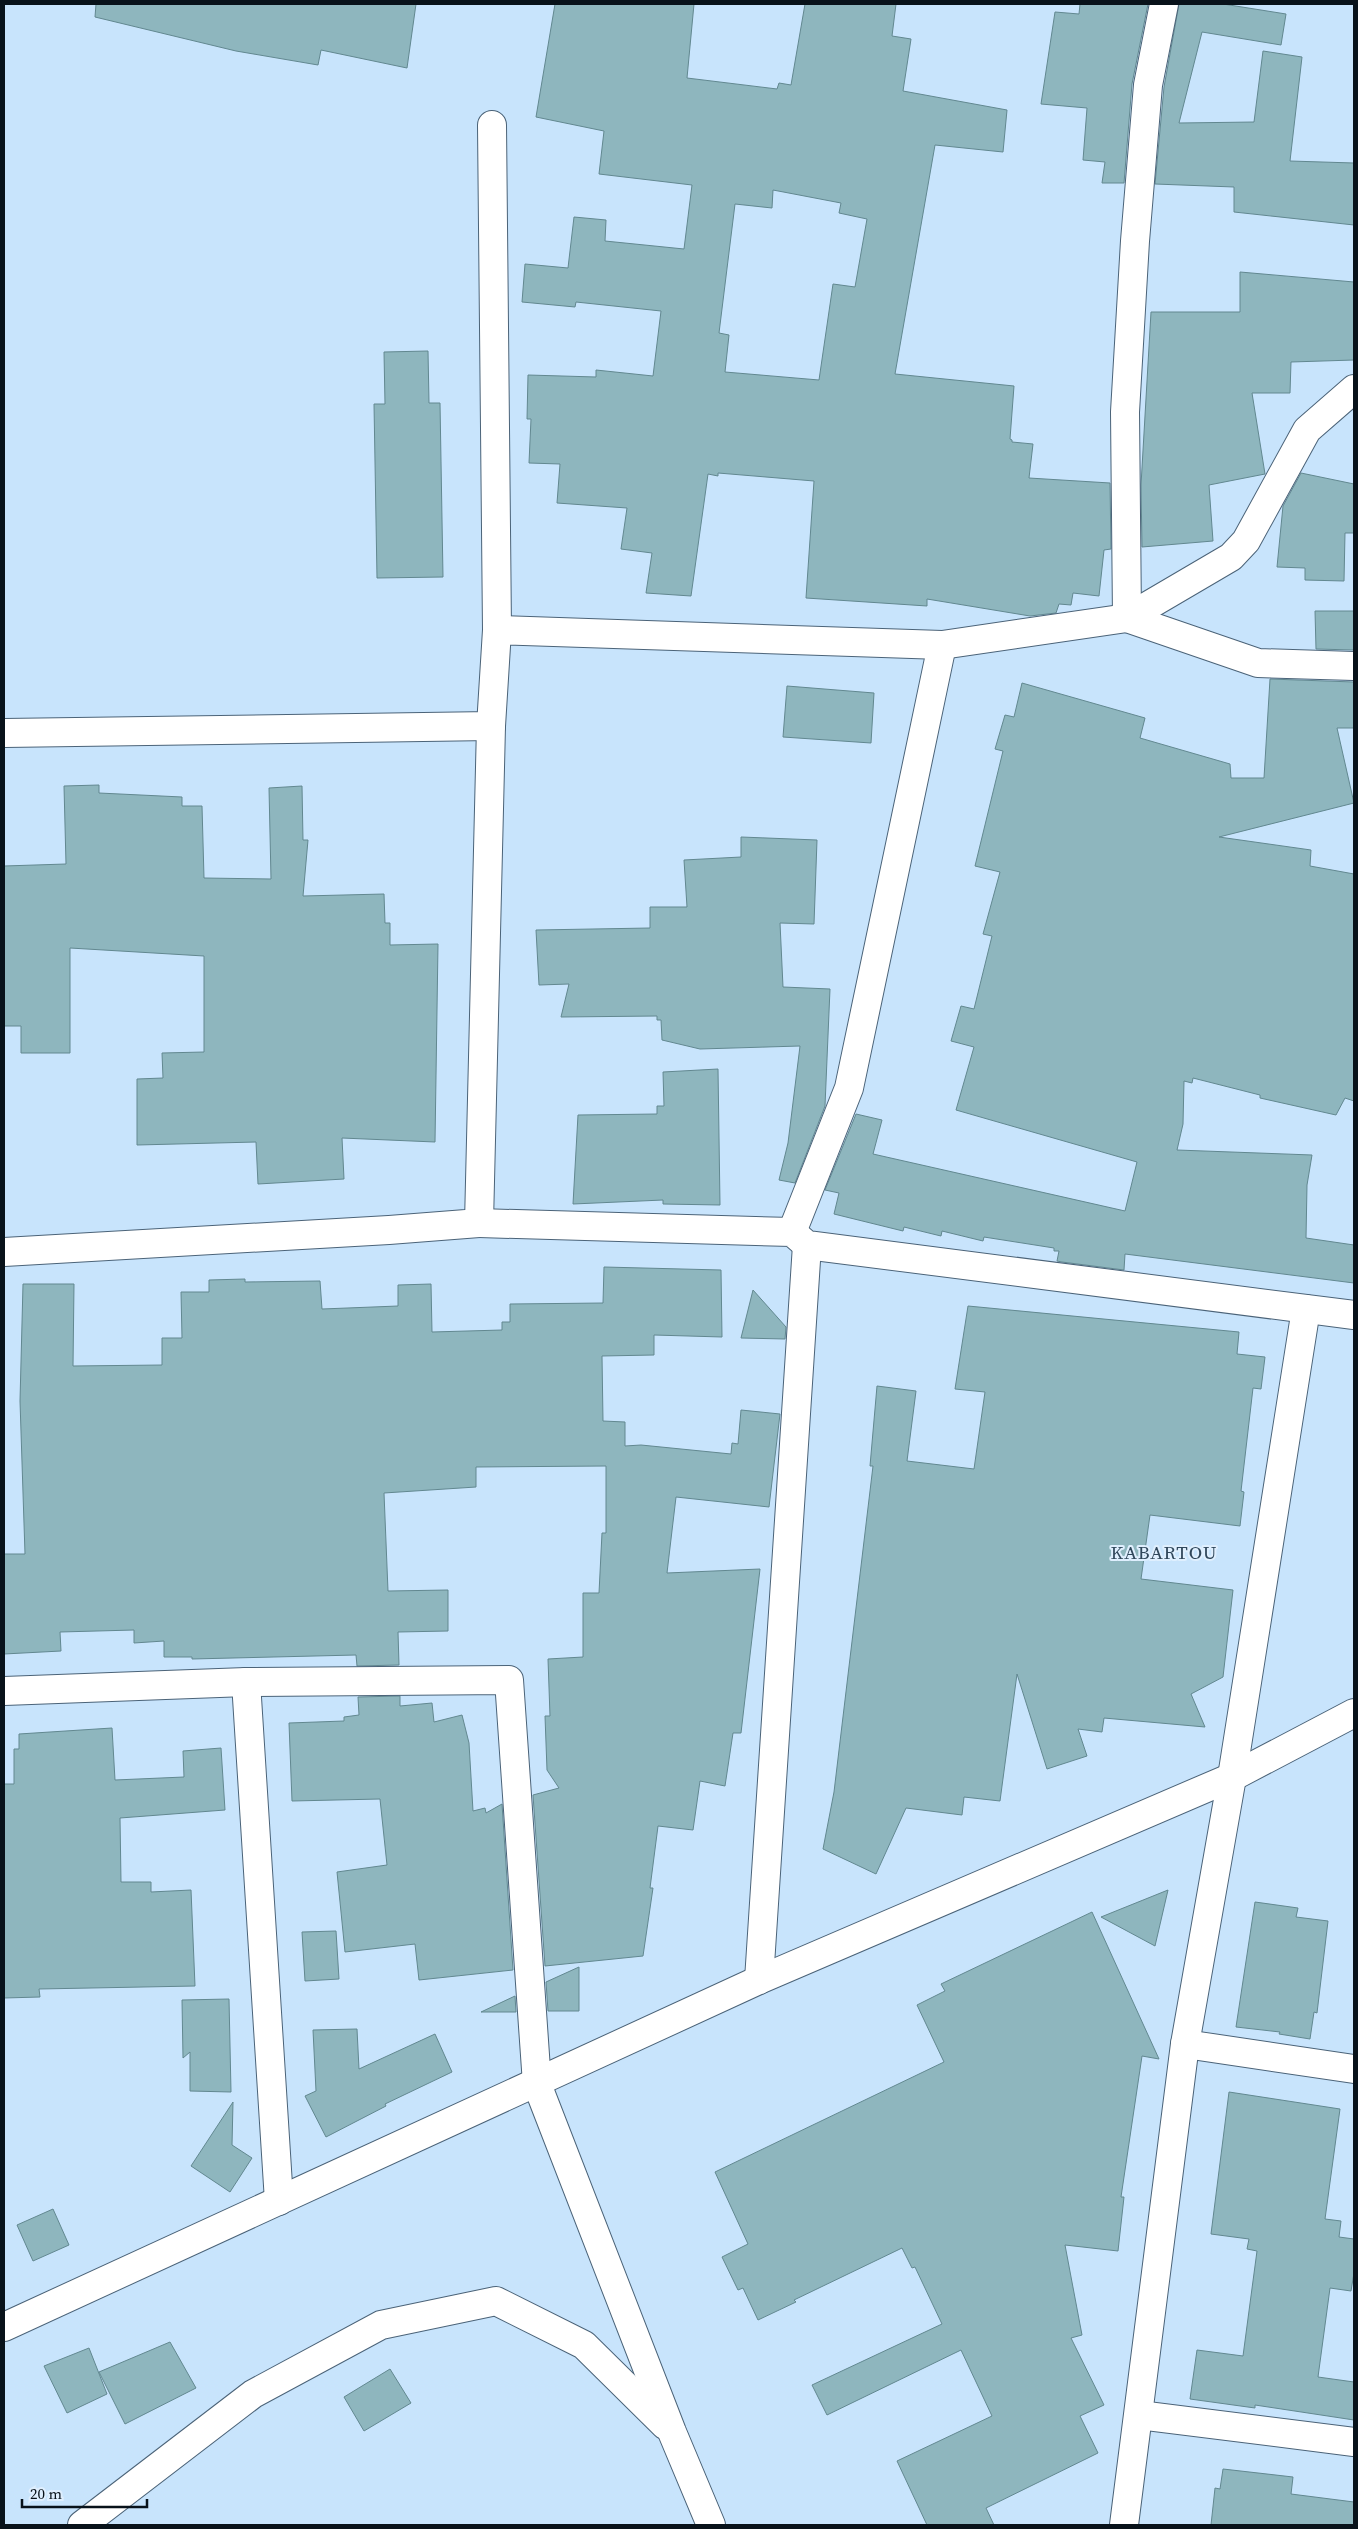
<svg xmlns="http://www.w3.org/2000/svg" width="1358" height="2529" font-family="'Source Serif 4',serif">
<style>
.building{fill:#8eb6be;stroke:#628890;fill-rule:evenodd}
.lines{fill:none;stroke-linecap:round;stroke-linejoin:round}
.street-casing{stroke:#4b6378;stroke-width:30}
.street{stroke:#fff;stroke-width:28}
.labels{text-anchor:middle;stroke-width:4;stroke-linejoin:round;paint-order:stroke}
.neighbourhood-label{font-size:19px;letter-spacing:1px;fill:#30475b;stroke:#dfeffe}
</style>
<rect width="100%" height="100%" fill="#c8e4fc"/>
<g class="building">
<path d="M96,4H416L407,68L321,50L318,65L236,51L95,17Z"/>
<path d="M555,4H694L687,78L777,89L779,83L791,85L805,4H896L892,36L911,39L903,91L1007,110L1003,152L935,145L895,374L1014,386L1010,439L1012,440V442L1033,444L1029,478L1110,483L1111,549L1104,550L1099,596L1073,593L1071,605L1059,604L1056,613L1030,616L927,599V606L806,598L814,481L718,473V476L708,474L691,596L646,593L652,553L621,549L627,508L557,503L560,464L529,463L531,419H527L528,375L596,377V370L653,376L661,311L576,302L575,307L522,302L525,264L568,268L574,217L606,220L605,241L684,249L692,185L599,174L604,131L536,117ZM773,190L841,203L839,213L867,219L855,287L833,284L819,380L725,372L729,335L719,333L735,204L772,208Z"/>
<path d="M1080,4H1148L1132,84L1124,183H1102L1105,162L1083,160L1087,108L1041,104L1055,12L1079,14Z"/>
<path d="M1179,4H1223L1286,14L1281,45L1202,32L1179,123L1254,122L1263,51L1302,57L1290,161L1354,163V225L1234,212V187L1155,184L1164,87Z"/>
<path d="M1240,272L1354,282V360L1291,362L1290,393H1252L1265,474L1209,485L1213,541L1142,547L1141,485L1151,312H1240Z"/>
<path d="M428,351L429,403H440L443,577L377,578L374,404H385L384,352Z"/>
<path d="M1301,473L1354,484V533H1345L1344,581L1305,580V568L1277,567L1283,506Z"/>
<path d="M1315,611H1354V650L1316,649Z"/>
<path d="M1270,679L1354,682V728H1337L1354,803L1219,837L1311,850L1310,866L1354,874V1101L1345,1098L1336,1115L1260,1098V1095L1193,1078L1192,1083L1184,1081L1183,1124L1177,1150L1312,1155L1307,1185L1306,1238L1354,1245V1283L1125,1254L1124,1270L1062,1262L1057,1261L1059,1251H1054V1248L984,1237L983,1241L942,1231L941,1236L904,1227L903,1231L834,1214L839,1193L825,1190L856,1114L882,1120L873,1154L1125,1211L1137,1162L956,1110L974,1047L951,1041L961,1006L974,1009L992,936L983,934L1000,872L975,866L1003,751L995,749L1005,715L1014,717L1022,683L1145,718L1140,738L1230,764L1231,778H1264Z"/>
<path d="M787,686L874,693L871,743L783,737Z"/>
<path d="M99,785V793L182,797V806H202L204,878L271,879L269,788L302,786L303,840H308L303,896L384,894L385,923H390V945L438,944L435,1142L342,1138L344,1179L258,1184L256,1142L137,1145V1079L163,1078L162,1053L204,1052V956L70,948V1053H21V1026H4V866L66,864L64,786Z"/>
<path d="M741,837L817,840L814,924L780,923L783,987L830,989L825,1106L795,1183L779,1180L788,1143L800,1046L700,1049L662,1040L661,1020H657V1016L561,1017L569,984L539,985L536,930L650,928V907H687L684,860L741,857Z"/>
<path d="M718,1069L720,1205L663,1204V1200L573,1204L578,1115L657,1114V1106H664L663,1072Z"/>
<path d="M604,1267L721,1270L722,1337L654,1335V1355L602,1356L603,1421L625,1422V1446L641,1445L731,1454L732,1443L738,1444L741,1410L780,1414L769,1507L676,1497L667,1573L760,1569L741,1733H733L725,1786L700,1781L693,1830L658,1826L650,1888H653L643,1956L545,1966L533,1795L559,1788L547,1770L545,1716H550L548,1659L583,1657V1593H599L602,1533H606V1466L476,1467V1487L384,1493L388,1591L448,1590V1631L398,1632L399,1665L357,1666L356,1655L192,1659V1657H164V1641L134,1643V1630L60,1632L61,1651L4,1654V1554H25L20,1401L23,1284H74L73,1366L162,1365V1338H182L181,1292H209V1280L245,1279V1282L320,1281L322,1309L398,1306V1285L431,1284L432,1332L502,1330V1322H510V1304L603,1303Z"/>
<path d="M753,1290L786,1327L785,1339L741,1338Z"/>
<path d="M968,1306L1239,1332L1237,1354L1265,1357L1261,1389L1253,1388L1241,1491L1244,1492L1240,1526L1150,1515L1141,1579L1233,1590L1223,1677L1191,1694L1205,1727L1104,1718L1102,1732L1078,1729L1087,1756L1047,1769L1017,1674L1000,1801L964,1797L962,1815L906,1808L876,1874L823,1849L834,1792L873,1466H870L877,1386L916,1391L907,1461L974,1469L985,1392L955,1389Z"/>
<path d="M400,1696V1706L432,1703L434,1722L462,1715L469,1743L473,1811L485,1808L486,1813L502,1804L513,1970L419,1980L415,1944L345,1952L337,1872L387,1865L380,1799L292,1801L289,1723L344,1721V1717L359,1715L358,1697Z"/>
<path d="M112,1728L115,1780L184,1777L183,1751L221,1748L225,1810L120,1818L121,1882H151V1892L191,1890L195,1986L39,1989L40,1997L4,1998V1784H14V1749H19V1734Z"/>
<path d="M1168,1890L1155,1946L1101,1917Z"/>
<path d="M1255,1902L1298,1908L1296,1917L1328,1921L1317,2013L1314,2012L1310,2039L1279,2034L1280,2032L1236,2027Z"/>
<path d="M1092,1912L1159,2059L1142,2056L1121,2197H1124L1118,2251L1065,2245L1082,2335L1071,2338L1104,2405L1080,2416L1098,2453L986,2508L994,2525H927L897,2461L992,2416L961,2350L827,2415L812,2385L942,2324L915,2267L912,2268L902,2248L794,2300L796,2302L758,2320L743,2288L738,2290L722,2257L748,2244L715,2172L944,2062L917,2005L945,1991L941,1984Z"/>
<path d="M336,1931L339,1979L305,1981L302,1932Z"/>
<path d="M579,1967V2011H548L546,1982Z"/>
<path d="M515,1996L516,2012H481Z"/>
<path d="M229,1999L231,2092L190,2091V2052L183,2058L182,2000Z"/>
<path d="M357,2029L359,2069L435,2034L452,2072L385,2104L386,2106L326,2137L305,2096L316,2091L313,2030Z"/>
<path d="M1229,2092L1340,2109L1325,2219L1341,2221L1339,2237L1354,2239V2273L1351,2291L1330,2288L1318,2377L1354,2382V2420L1255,2405V2408L1190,2399L1197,2350L1243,2356L1257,2251L1247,2249L1249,2239L1211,2234Z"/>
<path d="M233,2102L232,2145L252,2158L230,2192L191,2166Z"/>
<path d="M53,2209L69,2245L33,2261L17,2225Z"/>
<path d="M170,2342L196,2388L125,2424L99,2372Z"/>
<path d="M89,2348L107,2394L67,2413L44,2366Z"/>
<path d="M390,2369L411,2403L364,2431L344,2397Z"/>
<path d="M1223,2469L1293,2477L1291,2494L1354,2502V2525H1211L1215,2488L1220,2489Z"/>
</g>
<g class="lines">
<defs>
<g id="street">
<path d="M1164,4L1148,85L1135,241L1125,412L1127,618L1258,663L1354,666"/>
<path d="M492,125L497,630"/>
<path d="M4,733L491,726L497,630L942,645L1127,618L1231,557L1246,541L1307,430L1354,389"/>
<path d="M479,1223L792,1232L807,1245L1354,1315"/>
<path d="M792,1232L849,1088L942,645"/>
<path d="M4,1252L389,1230L479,1223L491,726"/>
<path d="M246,1682L279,2201"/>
<path d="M4,1691L246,1682L509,1680L537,2084L672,2432L711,2525"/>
<path d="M759,1980L807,1245"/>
<path d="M1185,2044L1354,2069"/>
<path d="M4,2327L759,1980L1232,1777L1354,1713"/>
<path d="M1139,2415L1354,2442"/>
<path d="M82,2525L253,2394L381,2325L496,2301L584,2345L665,2425"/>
<path d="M1124,2525L1185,2044L1232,1777L1306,1309"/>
</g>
</defs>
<use href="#street" class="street-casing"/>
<use href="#street" class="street"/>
</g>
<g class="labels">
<g class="neighbourhood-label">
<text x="1164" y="1559">KABARTOU</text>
</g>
</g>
<rect width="1358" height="2529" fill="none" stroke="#08121a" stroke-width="10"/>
<path d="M22 2499v8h125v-8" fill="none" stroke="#08121a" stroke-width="2.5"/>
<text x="30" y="2499" font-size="15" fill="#08121a" stroke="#dfeffe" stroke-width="4" paint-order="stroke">20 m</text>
</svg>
